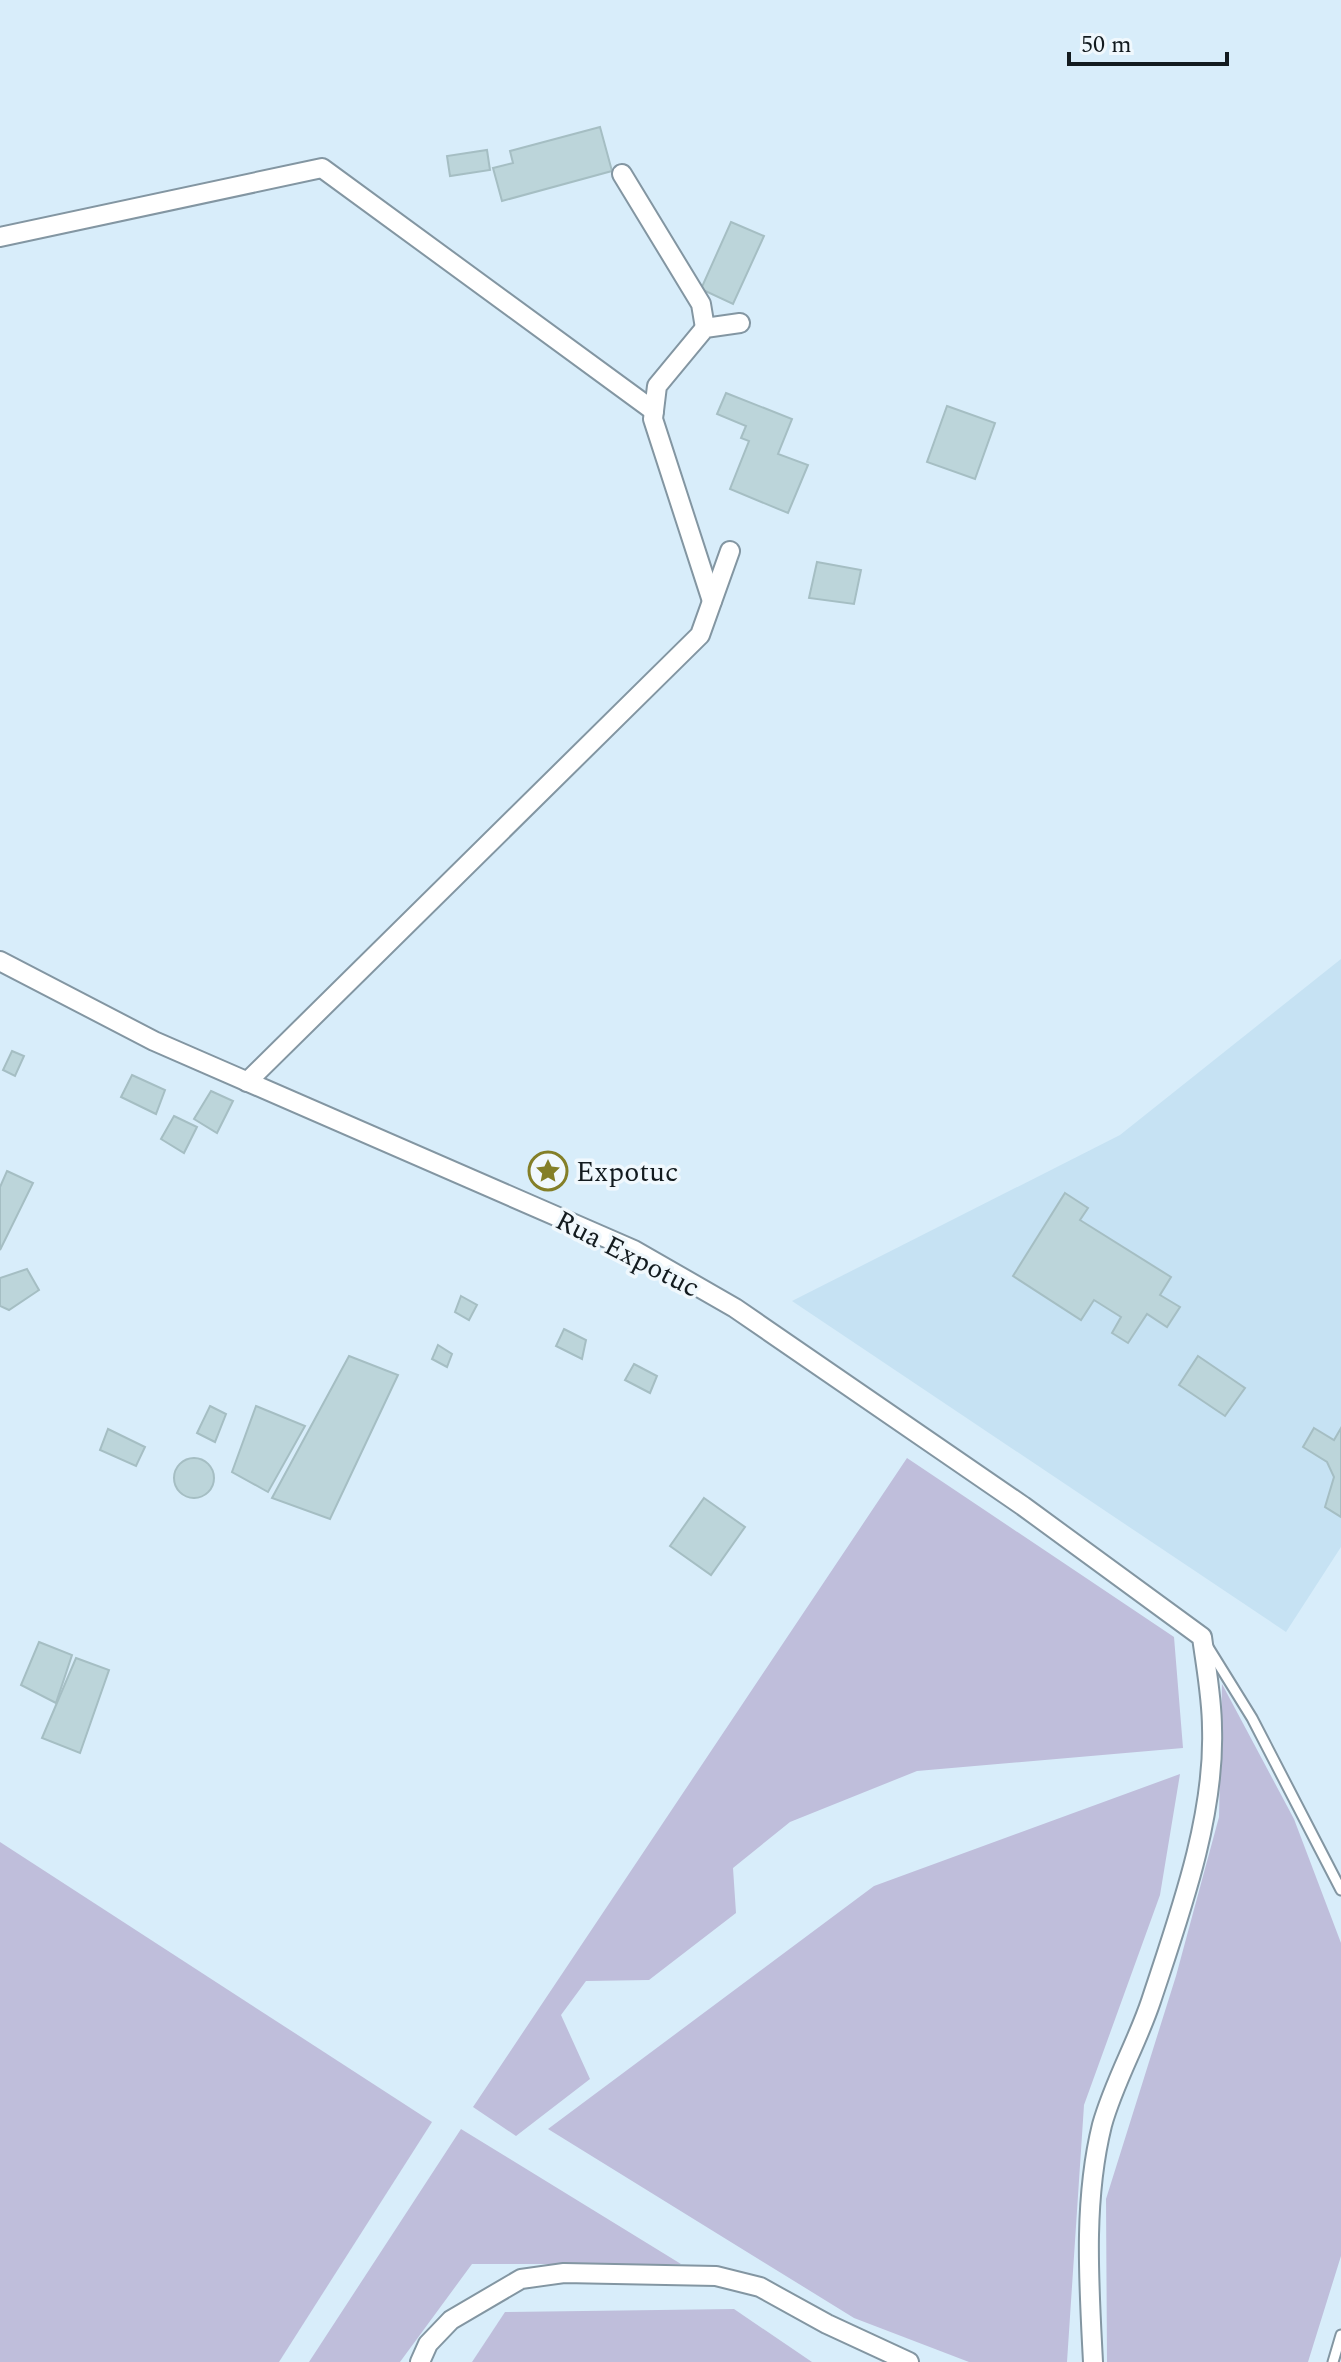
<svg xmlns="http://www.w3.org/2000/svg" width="1341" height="2362" font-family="Spectral,serif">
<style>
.built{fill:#c6e2f3}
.green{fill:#bfbedb}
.building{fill:#bcd5da;stroke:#a5bec3;stroke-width:2}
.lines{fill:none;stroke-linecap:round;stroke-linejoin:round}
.service-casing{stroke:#8396a2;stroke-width:13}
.minor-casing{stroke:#8396a2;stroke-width:22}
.service{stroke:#fff;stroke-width:9}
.minor{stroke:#fff;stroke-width:18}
.labels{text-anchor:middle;stroke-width:7;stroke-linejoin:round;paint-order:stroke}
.poi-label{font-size:28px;fill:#131b1f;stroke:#f0f8fd;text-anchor:start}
.street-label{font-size:28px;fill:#131b1f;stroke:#f0f8fd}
</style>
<rect width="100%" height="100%" fill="#d8edfa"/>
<path class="built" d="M1341,959V1547L1286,1632L792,1301L1120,1135Z"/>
<g class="green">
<path d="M907,1458L1174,1637L1183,1748L917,1771L790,1822L733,1868L736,1913L649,1980L586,1981L561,2015L590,2079L516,2136L473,2107Z"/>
<path d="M1222,1684L1294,1819L1341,1943V2256L1308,2362H1107L1106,2199L1176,1976L1219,1817Z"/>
<path d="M1180,1774L1160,1895L1084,2105L1067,2362H969L854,2318L548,2129L874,1886Z"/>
<path d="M0,1842L432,2122L279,2362H0Z"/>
<path d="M461,2129L681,2264H472L400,2362H309Z"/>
<path d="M734,2309L812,2362H472L505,2312Z"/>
</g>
<g class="building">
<path d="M600,127L612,171L502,201L493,168L513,163L510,151Z"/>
<path d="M487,150L490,170L450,176L447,156Z"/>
<path d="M731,222L764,236L733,304L701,289Z"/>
<path d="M726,393L792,419L778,454L808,465L788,513L730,489L749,441L741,438L746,426L717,414Z"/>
<path d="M947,406L995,423L975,479L927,462Z"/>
<path d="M817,562L861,570L854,604L809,598Z"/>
<path d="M12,1051L24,1056L15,1076L3,1070Z"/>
<path d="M132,1075L165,1090L156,1114L121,1097Z"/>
<path d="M211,1091L233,1101L217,1133L194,1119Z"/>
<path d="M174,1116L197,1127L184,1153L161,1139Z"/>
<path d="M7,1171L33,1183L0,1250V1187Z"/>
<path d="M1065,1193L1088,1208L1080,1220L1171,1277L1160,1295L1180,1307L1167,1327L1147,1314L1128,1343L1112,1333L1121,1317L1094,1300L1081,1320L1013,1276Z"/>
<path d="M27,1269L39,1290L9,1310L0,1306V1278Z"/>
<path d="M461,1296L477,1305L469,1320L455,1312Z"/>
<path d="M564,1329L586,1340L582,1359L556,1346Z"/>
<path d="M438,1345L452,1354L447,1367L432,1359Z"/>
<path d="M349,1356L398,1375L330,1519L272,1498Z"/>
<path d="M1198,1356L1245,1388L1225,1416L1179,1385Z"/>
<path d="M634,1364L657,1376L650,1393L625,1380Z"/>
<path d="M210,1406L226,1414L215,1442L197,1433Z"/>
<path d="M256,1406L305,1426L268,1492L232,1472Z"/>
<path d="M1314,1428L1334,1440L1341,1428V1517L1325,1507L1334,1477L1327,1462L1303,1447Z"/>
<path d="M108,1429L145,1447L136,1466L100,1450Z"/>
<circle cx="194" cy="1478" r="20"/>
<path d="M704,1498L745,1527L711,1575L670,1546Z"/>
<path d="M39,1642L72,1655L56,1703L21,1685Z"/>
<path d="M76,1658L109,1670L80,1753L42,1738Z"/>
</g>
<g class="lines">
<defs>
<g id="service">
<path d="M1208,1647L1252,1718L1341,1890"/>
<path d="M1333,2362L1341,2335"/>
</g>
<g id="minor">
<path d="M622,174L701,304L705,328"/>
<path d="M0,237L322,168L654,411"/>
<path d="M712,601L653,419L657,386L705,328L740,323"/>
<path d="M0,961L154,1041L634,1250L735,1308L1023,1506L1202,1637C1206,1667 1212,1698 1212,1728C1215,1818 1179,1916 1151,2001C1137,2043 1114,2082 1102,2125C1083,2202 1089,2284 1093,2362"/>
<path d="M247,1082L700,635L730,551"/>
<path d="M420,2362L428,2344L451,2320L521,2279L564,2273L716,2276L760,2287L827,2324L909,2362"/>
</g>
</defs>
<use href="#service" class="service-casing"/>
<use href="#minor" class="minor-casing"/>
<use href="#service" class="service"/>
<use href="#minor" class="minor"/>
</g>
<defs>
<symbol id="sight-ring" viewBox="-11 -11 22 22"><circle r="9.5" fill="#f0f8fd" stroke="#847f27" stroke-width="1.5"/><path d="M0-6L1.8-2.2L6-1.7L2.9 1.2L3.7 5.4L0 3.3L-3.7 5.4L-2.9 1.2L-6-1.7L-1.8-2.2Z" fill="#847f27"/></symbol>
</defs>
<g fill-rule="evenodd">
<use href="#sight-ring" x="526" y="1149" width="44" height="44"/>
</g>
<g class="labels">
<g class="poi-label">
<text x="576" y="1181">Expotuc</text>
</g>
<g class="street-label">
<text transform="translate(628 1253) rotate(27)" y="10">Rua Expotuc</text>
</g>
</g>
<path d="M1069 52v12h158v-12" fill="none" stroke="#131b1f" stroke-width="4"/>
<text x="1081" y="52" font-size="24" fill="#131b1f" stroke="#f0f8fd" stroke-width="6" paint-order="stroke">50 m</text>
</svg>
